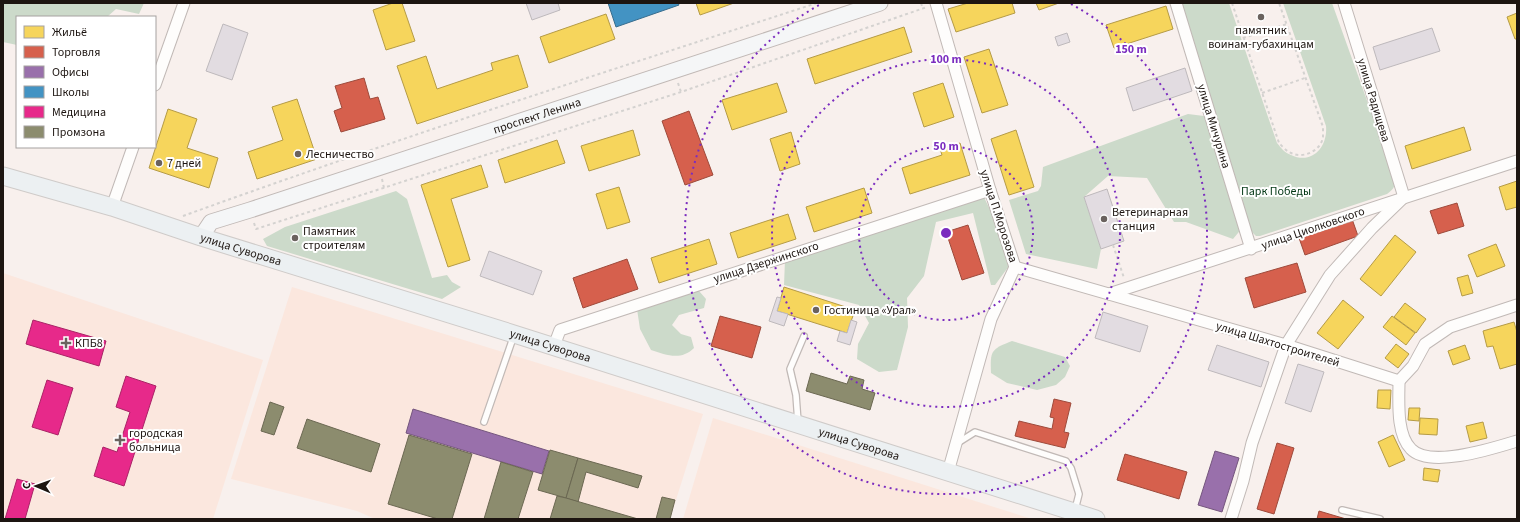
<svg xmlns="http://www.w3.org/2000/svg" width="1520" height="522" font-family="'Source Sans 3',sans-serif">
<style>
.built{fill:#fbe7de}
.forest{fill:#ccdaca}
.homes{fill:#f6d55c;stroke:#b59b46}
.shops{fill:#d6604d;stroke:#9e4a3b}
.offices{fill:#9970ab;stroke:#74557d}
.schools{fill:#4393c3;stroke:#386d8e}
.health{fill:#e7298a;stroke:#aa2366}
.industry{fill:#8c8c6e;stroke:#6b6852}
.building{fill:#e2dce1;stroke:#beb9bc}
.lines{fill:none;stroke-linecap:round;stroke-linejoin:round}
.lane-casing{stroke:#c1b9b6;stroke-width:8}
.street-casing{stroke:#c1b9b6;stroke-width:13}
.secondary-casing{stroke:#c1b9b6;stroke-width:17}
.primary-casing{stroke:#cfcbc9;stroke-width:19}
.path{stroke:#d4d2d0;stroke-width:2;stroke-dasharray:3 3;stroke-linecap:butt}
.lane{stroke:#fefdfc;stroke-width:5.5}
.street{stroke:#fefdfc;stroke-width:11}
.secondary{stroke:#f5f6f7;stroke-width:15}
.primary{stroke:#ecf0f2;stroke-width:17}
.ring{fill:none;stroke:#7b2cbf;stroke-width:2;stroke-dasharray:2 4}
.poi-dot{fill:#6a625e;stroke:#fff;stroke-width:1.5}
.labels{text-anchor:middle;stroke-width:4;stroke-linejoin:round;paint-order:stroke}
.poi-label{font-size:12px;fill:#1d1511;stroke:#fff;text-anchor:start}
.street-label{font-size:12px;fill:#1d1511;stroke:#fff}
.park-label{font-size:12px;fill:#003613;stroke:#fff}
.centre{fill:#7b2cbf;stroke:#fff;stroke-width:2}
.ring-label{font-size:12px;text-anchor:middle;font-weight:bold;fill:#7b2cbf;stroke:#fff;stroke-width:4;stroke-linejoin:round;paint-order:stroke}
</style>
<rect width="100%" height="100%" fill="#f8f0ed"/>
<g class="built">
<path d="M3,273L263,360L213,519H3Z"/>
<path d="M292,287L703,414L670,519H375L357,511L231,479Z"/>
<path d="M713,418L1032,519H683Z"/>
</g>
<g class="forest">
<path d="M3,3H144L139,14L116,9L107,17H17V45L3,42Z"/>
<path d="M1176,3H1229L1277,143C1281,148 1285,153 1291,155C1312,165 1328,147 1326,126L1283,3H1332L1393,173C1395,184 1397,187 1387,194L1260,236H1256L1249,229Z"/>
<path d="M1188,114L1204,116L1217,146L1243,227L1233,239L1186,222H1174L1147,178L1108,176L1084,197L1101,249L1097,269L1026,254L1009,200L1038,191L1041,186L1043,167Z"/>
<path d="M396,191L407,199L432,278L447,275L452,282L461,287L442,299L267,246L263,239L285,227Z"/>
<path d="M984,197L991,212L1009,266L995,285H991L973,213L936,222L924,276L907,298L908,327L897,370L879,372L857,359L858,344L869,323L859,305L784,285L785,260Z"/>
<path d="M699,291L706,299L704,308L679,315L672,325L681,334L691,337L694,348C681,361 666,355 651,350L640,329L637,309Z"/>
<path d="M1012,341L1065,357L1070,366L1065,377L1056,385L1037,390L1007,383L991,373C990,351 991,349 1012,341Z"/>
</g>
<g class="homes">
<path d="M393,3H402L415,41L386,50L373,10Z"/>
<path d="M696,3H734L700,15Z"/>
<path d="M968,3H1012L1015,13L956,32L948,9Z"/>
<path d="M1036,3H1059L1039,10Z"/>
<path d="M1166,6L1173,29L1114,48L1106,25Z"/>
<path d="M1517,13V39H1515L1507,17Z"/>
<path d="M606,14L615,39L549,63L540,37Z"/>
<path d="M904,27L912,52L815,84L807,59Z"/>
<path d="M989,49L1008,105L982,113L964,57Z"/>
<path d="M518,55L528,87L417,124L397,66L426,56L437,89L493,70L491,63Z"/>
<path d="M777,83L787,112L732,130L722,100Z"/>
<path d="M943,83L954,117L924,127L913,93Z"/>
<path d="M297,99L317,159L257,179L248,152L283,140L272,107Z"/>
<path d="M168,109L197,119L187,148L218,158L209,188L149,168Z"/>
<path d="M1464,127L1471,150L1412,169L1405,146Z"/>
<path d="M633,130L640,155L589,171L581,146Z"/>
<path d="M1016,130L1034,187L1009,195L991,139Z"/>
<path d="M791,132L800,164L780,171L770,139Z"/>
<path d="M557,140L565,163L505,183L498,160Z"/>
<path d="M960,143L970,175L910,194L902,168L942,155L940,149Z"/>
<path d="M481,165L488,187L451,199L470,260L448,267L421,185Z"/>
<path d="M1517,181V207L1506,210L1499,187Z"/>
<path d="M619,187L630,222L607,229L596,194Z"/>
<path d="M864,188L872,213L814,232L806,207Z"/>
<path d="M788,214L796,239L738,258L730,233Z"/>
<path d="M1395,235L1416,252L1381,296L1360,279Z"/>
<path d="M709,239L717,264L659,283L651,258Z"/>
<path d="M1496,244L1505,266L1477,277L1468,255Z"/>
<path d="M1468,275L1473,293L1462,296L1457,278Z"/>
<path d="M784,287L855,310L847,333L777,311Z"/>
<path d="M1343,300L1364,317L1338,349L1317,333Z"/>
<path d="M1405,303L1426,319L1416,333L1394,317Z"/>
<path d="M1392,316L1415,333L1406,345L1383,327Z"/>
<path d="M1514,322L1517,332V364L1500,369L1493,346L1487,347L1483,331Z"/>
<path d="M1396,344L1409,354L1398,368L1385,358Z"/>
<path d="M1465,345L1470,359L1453,365L1448,351Z"/>
<path d="M1378,390H1391L1390,409L1377,408Z"/>
<path d="M1409,408H1420L1419,421L1408,420Z"/>
<path d="M1420,418L1438,419L1437,435L1419,434Z"/>
<path d="M1483,422L1487,438L1470,442L1466,426Z"/>
<path d="M1393,435L1405,460L1389,467L1378,442Z"/>
<path d="M1424,468L1440,470L1438,482L1423,480Z"/>
</g>
<g class="shops">
<path d="M364,78L370,99L378,97L385,119L341,132L334,111L342,108L335,86Z"/>
<path d="M689,111L713,175L685,185L662,121Z"/>
<path d="M1457,203L1464,226L1438,234L1430,211Z"/>
<path d="M1351,216L1358,236L1305,255L1298,235Z"/>
<path d="M968,225L984,273L962,280L946,232Z"/>
<path d="M627,259L638,289L583,308L573,278Z"/>
<path d="M1297,263L1306,292L1254,308L1245,278Z"/>
<path d="M720,316L761,327L752,358L711,346Z"/>
<path d="M1054,399L1071,403L1064,432L1069,433L1065,448L1015,436L1019,421L1052,429L1054,418L1050,417Z"/>
<path d="M1277,443L1294,448L1274,514L1257,509Z"/>
<path d="M1125,454L1187,472L1179,499L1117,480Z"/>
<path d="M1319,511L1346,519H1317Z"/>
</g>
<g class="offices">
<path d="M413,409L549,451L542,474L406,433Z"/>
<path d="M1215,451L1239,458L1222,512L1198,505Z"/>
</g>
<path class="schools" d="M608,3H678L679,5L616,27Z"/>
<g class="health">
<path d="M33,320L106,341L99,366L26,344Z"/>
<path d="M126,376L156,386L124,486L94,476L103,447L117,452L130,412L116,407Z"/>
<path d="M47,380L73,388L58,435L32,427Z"/>
<path d="M17,479L35,484L25,519H5Z"/>
</g>
<g class="industry">
<path d="M811,373L847,384L850,376L864,380L862,389L875,393L870,410L806,391Z"/>
<path d="M270,402L284,407L274,435L261,431Z"/>
<path d="M307,419L380,444L371,472L297,448Z"/>
<path d="M409,435L472,454L452,519H438L388,504Z"/>
<path d="M550,450L578,458L566,498L538,490Z"/>
<path d="M578,458L642,476L638,488L586,472L578,502L566,498Z"/>
<path d="M501,462L533,472L518,519H484Z"/>
<path d="M557,496L566,498L638,519H550Z"/>
<path d="M662,497L675,500L670,519H656Z"/>
</g>
<g class="building">
<path d="M526,3H558L560,10L532,20Z"/>
<path d="M223,24L248,33L232,80L206,71Z"/>
<path d="M1432,28L1440,51L1380,70L1373,47Z"/>
<path d="M1067,33L1070,42L1058,46L1055,37Z"/>
<path d="M1185,68L1192,91L1133,111L1126,88Z"/>
<path d="M1107,189L1124,241L1101,249L1084,197Z"/>
<path d="M489,251L542,271L533,295L480,276Z"/>
<path d="M777,297L781,298L777,311L788,314L784,326L769,321Z"/>
<path d="M1103,312L1148,326L1140,352L1095,338Z"/>
<path d="M851,320L857,322L850,345L837,341L840,331L847,333Z"/>
<path d="M1217,345L1269,362L1261,387L1208,370Z"/>
<path d="M1298,364L1324,372L1311,412L1285,403Z"/>
</g>
<g class="lines">
<defs>
<g id="lane">
<path d="M484,422L514,335"/>
<path d="M798,422L796,395L790,369L804,336"/>
<path d="M956,444L975,432L1066,461L1071,468L1079,494L1075,510"/>
<path d="M1342,510L1380,519"/>
</g>
<g id="street">
<path d="M936,3L990,190L1015,267L991,319L948,472"/>
<path d="M1176,3L1251,249"/>
<path d="M155,85L184,3"/>
<path d="M112,207L133,147"/>
<path d="M1015,267L1286,345L1399,381"/>
<path d="M1109,294L1517,161"/>
<path d="M554,346L560,330L990,190"/>
<path d="M1399,381C1399,401 1396,434 1411,449C1430,469 1494,448 1517,441"/>
<path d="M1399,381L1413,366L1425,344L1450,327L1517,305"/>
<path d="M1231,519L1243,481L1252,443L1286,345L1330,275L1372,228L1404,197L1344,3"/>
</g>
<g id="secondary">
<path id="s1" d="M201,237L211,222L250,210L880,3"/>
</g>
<g id="primary">
<path id="s2" d="M3,176L112,207L201,237L514,334L1096,519"/>
</g>
</defs>
<use href="#lane" class="lane-casing"/>
<use href="#street" class="street-casing"/>
<use href="#secondary" class="secondary-casing"/>
<use href="#primary" class="primary-casing"/>
<g class="path">
<path d="M921,3L923,9"/>
<path d="M1232,3L1279,143C1282,146 1286,151 1291,153C1303,159 1321,151 1323,137C1323,134 1323,130 1323,127L1279,3"/>
<path d="M1243,38L1287,24"/>
<path d="M678,83L681,92"/>
<path d="M1262,93L1305,78"/>
<path d="M382,179L384,188"/>
<path d="M183,216C393,140 605,72 817,3"/>
<path d="M254,223L256,229L681,92L927,7"/>
<path d="M1113,245L1124,278"/>
</g>
<use href="#lane" class="lane"/>
<use href="#street" class="street"/>
<use href="#secondary" class="secondary"/>
<use href="#primary" class="primary"/>
</g>
<g class="ring">
<circle cx="946" cy="233" r="87"/>
<circle cx="946" cy="233" r="174"/>
<path d="M1071 4A261 261 0 1 1 821 4"/>
</g>
<g class="poi-dot">
<circle cx="1261" cy="17" r="4"/>
<circle cx="298" cy="154" r="4"/>
<circle cx="159" cy="163" r="4"/>
<circle cx="1104" cy="219" r="4"/>
<circle cx="295" cy="238" r="4"/>
<circle cx="816" cy="310" r="4"/>
<path d="M64 337h4v4h4v4h-4v4h-4v-4h-4v-4h4z"/>
<path d="M118 434h4v4h4v4h-4v4h-4v-4h-4v-4h4z"/>
</g>
<g class="labels">
<g class="poi-label">
<text x="1261" y="34" text-anchor="middle">памятник<tspan x="1261" dy="14">воинам-губахинцам</tspan></text>
<text x="306" y="158">Лесничество</text>
<text x="167" y="167">7 дней</text>
<text x="1112" y="216">Ветеринарная<tspan x="1112" dy="14">станция</tspan></text>
<text x="303" y="235">Памятник<tspan x="303" dy="14">строителям</tspan></text>
<text x="824" y="314">Гостиница «Урал»</text>
<text x="75" y="347">КПБ8</text>
<text x="129" y="437">городская<tspan x="129" dy="14">больница</tspan></text>
</g>
<g class="street-label">
<text transform="translate(1374 100) rotate(73)" y="4">улица Радищева</text>
<text dy="4" stroke="none"><textPath href="#s1" startOffset="361">проспект Ленина</textPath></text>
<text transform="translate(1214 126) rotate(73)" y="4">улица Мичурина</text>
<text transform="translate(999 216) rotate(72)" y="4">улица П.Морозова</text>
<text transform="translate(1313 228) rotate(-19)" y="4">улица Циолковского</text>
<text dy="4" stroke="none"><textPath href="#s2" startOffset="249">улица Суворова</textPath></text>
<text transform="translate(766 262) rotate(-18)" y="4">улица Дзержинского</text>
<text transform="translate(1278 344) rotate(17)" y="4">улица Шахтостроителей</text>
<text dy="4" stroke="none"><textPath href="#s2" startOffset="573">улица Суворова</textPath></text>
<text dy="4" stroke="none"><textPath href="#s2" startOffset="897">улица Суворова</textPath></text>
</g>
<g class="park-label">
<text x="1276" y="195">Парк Победы</text>
</g>
</g>
<circle cx="946" cy="233" r="6" class="centre"/>
<g class="ring-label">
<text x="1131" y="53">150 m</text>
<text x="946" y="63">100 m</text>
<text x="946" y="150">50 m</text>
</g>
<rect width="1520" height="522" fill="none" stroke="#1d1511" stroke-width="8"/>
<rect x="16" y="16" width="140" height="132" fill="#ffffff" stroke="#a5a1a0"/>
<rect x="24" y="26" width="20" height="12" fill="#f6d55c" stroke="#a5a1a0"/>
<text x="52" y="36" font-size="12" fill="#1d1511">Жильё</text>
<rect x="24" y="46" width="20" height="12" fill="#d6604d" stroke="#a5a1a0"/>
<text x="52" y="56" font-size="12" fill="#1d1511">Торговля</text>
<rect x="24" y="66" width="20" height="12" fill="#9970ab" stroke="#a5a1a0"/>
<text x="52" y="76" font-size="12" fill="#1d1511">Офисы</text>
<rect x="24" y="86" width="20" height="12" fill="#4393c3" stroke="#a5a1a0"/>
<text x="52" y="96" font-size="12" fill="#1d1511">Школы</text>
<rect x="24" y="106" width="20" height="12" fill="#e7298a" stroke="#a5a1a0"/>
<text x="52" y="116" font-size="12" fill="#1d1511">Медицина</text>
<rect x="24" y="126" width="20" height="12" fill="#8c8c6e" stroke="#a5a1a0"/>
<text x="52" y="136" font-size="12" fill="#1d1511">Промзона</text>
<g transform="translate(36 486) rotate(272)" stroke="#ffffff" stroke-width="3" paint-order="stroke">
<path d="M0-3L7 15L0 10L-7 15Z" fill="#1d1511"/>
<text y="-6" font-size="11" font-weight="bold" text-anchor="middle" fill="#1d1511">С</text>
</g>
</svg>
